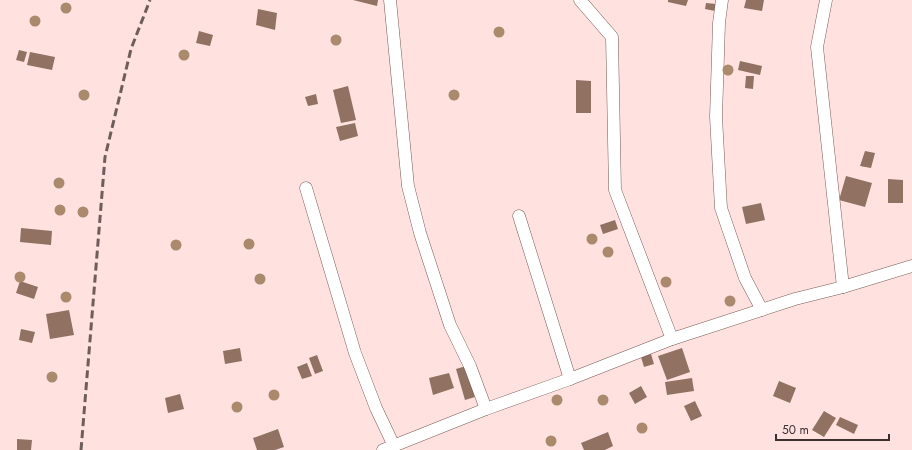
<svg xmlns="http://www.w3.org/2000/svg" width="912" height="450" font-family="Jost,sans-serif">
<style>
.building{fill:#917161}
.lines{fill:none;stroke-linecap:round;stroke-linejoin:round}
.minor-casing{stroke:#785a57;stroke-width:13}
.minor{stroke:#fff;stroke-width:12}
.rail{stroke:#6f5d5c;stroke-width:3;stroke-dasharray:8 4;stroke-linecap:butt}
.tree{fill:#aa896d}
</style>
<rect width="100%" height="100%" fill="#ffe2df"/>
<g class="building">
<path d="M353,0H378L377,6Z"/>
<path d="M668,0H688L686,6L668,2Z"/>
<path d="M746,0H764L762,11L744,8Z"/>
<path d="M706,3L716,4L715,11L705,9Z"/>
<path d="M258,9L277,13L275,30L256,25Z"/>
<path d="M199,31L213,35L210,46L196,43Z"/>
<path d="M19,50L27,52L24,62L16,60Z"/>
<path d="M30,52L55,57L52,70L27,65Z"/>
<path d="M740,61L762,66L760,75L738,70Z"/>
<path d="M746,76H754L753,89L745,88Z"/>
<path d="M576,80L591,81V113H576Z"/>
<path d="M348,86L356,120L341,123L333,90Z"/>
<path d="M316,94L318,104L308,106L305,97Z"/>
<path d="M355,123L358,136L340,141L336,127Z"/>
<path d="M865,151L875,153L871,168L860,166Z"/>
<path d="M846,176L872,183L865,207L839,200Z"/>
<path d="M888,179L903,180V203H888Z"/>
<path d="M761,203L765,220L746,224L742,207Z"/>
<path d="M615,220L618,229L603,234L600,225Z"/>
<path d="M21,228L52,231L51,245L20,242Z"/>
<path d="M20,281L38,287L34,299L16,293Z"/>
<path d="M69,310L74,335L50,339L46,314Z"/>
<path d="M21,329L35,332L32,343L19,340Z"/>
<path d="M240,348L242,361L225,364L223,351Z"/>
<path d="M682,348L690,372L667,380L658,356Z"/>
<path d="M651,354L654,364L644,367L641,357Z"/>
<path d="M317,355L323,371L315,374L309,358Z"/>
<path d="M307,363L312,376L302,379L297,367Z"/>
<path d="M466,366L475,397L465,400L456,369Z"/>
<path d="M449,373L454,388L433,395L429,378Z"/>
<path d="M692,378L694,391L667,395L665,382Z"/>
<path d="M779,381L796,388L790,403L773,396Z"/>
<path d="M641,386L647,397L635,404L629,393Z"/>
<path d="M180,394L184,409L168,413L165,398Z"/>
<path d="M695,401L702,416L691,421L684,406Z"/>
<path d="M824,411L836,418L824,437L812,430Z"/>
<path d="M840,417L858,425L854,434L836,425Z"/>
<path d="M278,429L284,447L275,450H257L253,438Z"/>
<path d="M608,432L613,446L605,450H584L581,443Z"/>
<path d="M17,439L32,440L31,450H17Z"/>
</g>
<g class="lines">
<defs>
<g id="minor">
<path d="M390,0L408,186L420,233L450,325L470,366L486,409"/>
<path d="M580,0L612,37L615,190L672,339"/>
<path d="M722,0L719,23L716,117L721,208L745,278L762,310"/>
<path d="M826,0L817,47L843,287"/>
<path d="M306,188L355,353L376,408L394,446"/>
<path d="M519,216L570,379"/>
<path d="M383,450L486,409L570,379L672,339L795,299L843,287L912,266"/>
</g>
</defs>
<use href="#minor" class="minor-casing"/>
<use href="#minor" class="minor"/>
<path class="rail" d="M81,450L105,157L131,49L150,0"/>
</g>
<g class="tree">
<circle cx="66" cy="8" r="5.5"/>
<circle cx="35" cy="21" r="5.5"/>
<circle cx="499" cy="32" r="5.5"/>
<circle cx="336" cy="40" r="5.5"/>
<circle cx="184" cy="55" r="5.5"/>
<circle cx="728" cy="70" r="5.5"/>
<circle cx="84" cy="95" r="5.5"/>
<circle cx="454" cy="95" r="5.5"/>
<circle cx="59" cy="183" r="5.5"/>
<circle cx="60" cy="210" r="5.5"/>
<circle cx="83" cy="212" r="5.5"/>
<circle cx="592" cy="239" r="5.5"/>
<circle cx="249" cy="244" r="5.5"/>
<circle cx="176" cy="245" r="5.5"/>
<circle cx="608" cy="252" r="5.5"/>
<circle cx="20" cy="277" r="5.5"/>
<circle cx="260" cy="279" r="5.5"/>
<circle cx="666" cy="282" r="5.5"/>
<circle cx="66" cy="297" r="5.5"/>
<circle cx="730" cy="301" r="5.5"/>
<circle cx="52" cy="377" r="5.5"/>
<circle cx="274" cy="395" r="5.5"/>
<circle cx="557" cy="400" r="5.5"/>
<circle cx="603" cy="400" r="5.5"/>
<circle cx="237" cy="407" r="5.5"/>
<circle cx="642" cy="428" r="5.5"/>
<circle cx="551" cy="441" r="5.5"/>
</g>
<path d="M776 434v6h113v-6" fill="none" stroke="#3b2e2d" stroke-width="2"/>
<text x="782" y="434" font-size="12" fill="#3b2e2d" stroke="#ffe2df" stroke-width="3" paint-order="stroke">50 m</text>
</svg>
